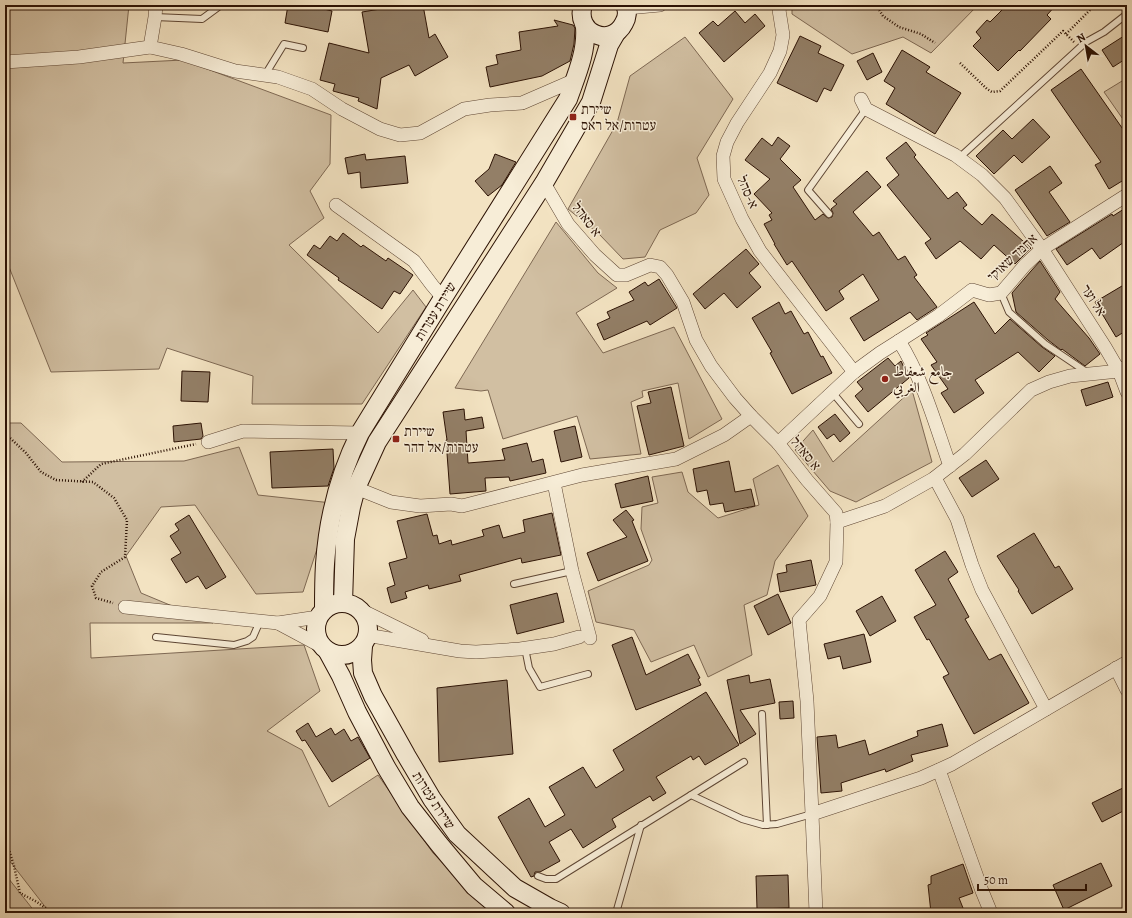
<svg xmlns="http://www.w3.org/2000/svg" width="1132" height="918" font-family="Alegreya,Amiri,'Frank Ruhl Libre',serif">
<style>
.green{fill:#d1bfa2;stroke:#7e6853}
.building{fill:#937f67;stroke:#2c1204}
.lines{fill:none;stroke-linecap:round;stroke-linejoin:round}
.lane-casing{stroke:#5e4634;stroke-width:8}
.street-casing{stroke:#5e4634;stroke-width:14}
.secondary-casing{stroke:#2c1204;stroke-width:20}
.path{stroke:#2c1204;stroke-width:2.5;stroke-dasharray:1 2;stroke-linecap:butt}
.lane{stroke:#f7edd7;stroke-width:6}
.street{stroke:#f7edd7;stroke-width:13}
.secondary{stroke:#f7edd7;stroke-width:18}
.poi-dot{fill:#8f2418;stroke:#f7edd7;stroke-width:1.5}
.labels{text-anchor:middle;stroke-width:3;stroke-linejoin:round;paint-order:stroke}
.poi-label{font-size:14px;fill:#2c1204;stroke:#f7edd7;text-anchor:start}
.street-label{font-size:14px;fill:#2c1204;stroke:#f7edd7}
</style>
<rect width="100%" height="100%" fill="#f3e3c2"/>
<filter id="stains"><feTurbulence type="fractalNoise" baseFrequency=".005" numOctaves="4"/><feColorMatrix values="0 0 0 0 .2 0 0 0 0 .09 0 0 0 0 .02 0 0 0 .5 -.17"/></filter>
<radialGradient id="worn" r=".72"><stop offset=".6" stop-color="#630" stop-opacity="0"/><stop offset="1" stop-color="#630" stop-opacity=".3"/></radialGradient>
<g class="green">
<path d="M5,5H129L123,63L183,60L331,115L330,164L310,191L324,218L289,245L378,333L413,290L426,307L362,404H252L253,376L167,348L159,369L51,372L5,257Z"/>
<path d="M792,5H978L931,53L903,37L852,54L792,14Z"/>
<path d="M685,37L733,99L697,158L709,195L696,213L660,230L645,257L623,259L599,234L568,209L617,123L630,76Z"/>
<path d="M1127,78V125L1104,92Z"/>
<path d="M556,222L598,273L617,288L576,313L603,353L674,327L722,419L689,439L678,383L642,391L643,397L631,402L641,454L590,459L577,416L503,439L488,390L481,391L455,388Z"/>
<path d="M912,390L932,462L856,502L830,491L795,450L813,430L833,462Z"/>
<path d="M5,423H21L62,462L184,461L239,447L258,495L332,503L303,592L256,594L195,505L161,507L126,556L141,593L213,623H90L91,658L304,645L320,691L267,731L302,750L329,807L378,775L433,853L491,913H50L5,855Z"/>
<path d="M778,465L808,516L775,561L767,595L744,605L752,655L708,677L694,645L651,662L634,630L596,622L588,591L649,565L652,560L641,529L642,507L658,503L652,477L682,472L688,492L718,518L759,505L753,479Z"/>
<path d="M5,874L35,912V913H5Z"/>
</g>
<g class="building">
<path d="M288,5H317L316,7L332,11L328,32L285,23Z"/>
<path d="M405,5H423L429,38L435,34L448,57L415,76L409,65L381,78L377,109L358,101L359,98L333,91L335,84L320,80L329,43L369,53L362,12Z"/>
<path d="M1007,5H1056L1047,15L1051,19L1020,51L1019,50L998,71L973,46L981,38L976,32L987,20L990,22Z"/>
<path d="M735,11L745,23L755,14L765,26L724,62L699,33L713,21L718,26Z"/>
<path d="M554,20L573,25L575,28L574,44L570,61L542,76L490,87L486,67L498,64L496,55L521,50L519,32L558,26Z"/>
<path d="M1127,34V58L1113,67L1102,50Z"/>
<path d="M800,36L821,46L818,53L844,65L831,91L824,88L817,102L777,83Z"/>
<path d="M902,50L930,67L926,72L961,93L935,134L886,104L895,88L884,81Z"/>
<path d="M873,53L882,72L867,80L857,61Z"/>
<path d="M1081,69L1127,135V178L1109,189L1095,165L1101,162L1051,90Z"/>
<path d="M1033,119L1050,137L1022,163L1014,155L994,174L976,156L1003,130L1012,139Z"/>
<path d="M778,137L790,146L780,159L801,180L793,187L815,220L823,214L828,218L832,217L833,213L831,209L837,204L833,201L867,171L881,187L853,212L873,236L879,232L898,260L905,256L917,275L914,277L937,307L917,320L910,312L864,341L850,318L879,300L863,274L839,291L844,299L826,311L792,261L787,265L774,244H775L764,224L772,220L769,215L772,213L754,194L770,179L745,160L762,138L772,146Z"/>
<path d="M906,142L916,155L914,157L948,199L957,192L967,205L963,208L982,225L992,214L1031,248L1015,264L994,245L981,259L960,241L936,259L925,243L931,239L887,185L899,175L886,158Z"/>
<path d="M365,154L366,160L405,156L408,183L361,188L360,172L348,174L345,158Z"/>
<path d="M495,154L516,162L502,185L488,196L475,181L489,169Z"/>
<path d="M1050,166L1062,183L1049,192L1070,222L1047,236L1015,190Z"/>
<path d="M1127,207V240L1100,259L1092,248L1067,265L1056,249L1112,214L1113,216Z"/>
<path d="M343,233L361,247L363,245L386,261L388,258L413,275L400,294L394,291L382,309L338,280L339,278L307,255L314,245L320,249L330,236L337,241Z"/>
<path d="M746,249L759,264L749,273L761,287L737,308L724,293L705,309L693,294Z"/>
<path d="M1040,261L1060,292L1055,299L1089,338L1100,354L1085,366L1062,349L1061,350L1048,340L1016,312L1012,293L1031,271Z"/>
<path d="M659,279L677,308L650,325L647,321L604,340L597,324L610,318L607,312L634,300L629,292L645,282L648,286Z"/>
<path d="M1127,283V330L1116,337L1095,302Z"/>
<path d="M779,302L785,314L791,311L804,334L808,332L821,357L823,356L832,373L792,394L770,353L772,352L752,318Z"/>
<path d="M974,302L995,334L1010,319L1042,347L1055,356L1039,372L1018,352L975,380L984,393L954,413L941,393L948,389L931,365L937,362L921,339L928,335L926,333Z"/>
<path d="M888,358L895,366L901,361L909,378L868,412L855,396L863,389L857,382Z"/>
<path d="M182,371L210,372L208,402L181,401Z"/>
<path d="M1108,382L1113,397L1086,406L1081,390Z"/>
<path d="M671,387L684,446L649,455L637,406L651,403L648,392Z"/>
<path d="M464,409L465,420L482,417L484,428L466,431L468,463L505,460L502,449L527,443L532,462L543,459L546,473L510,481L509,477L485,478L486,491L450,494L446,440H447L443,412Z"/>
<path d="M835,414L850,433L840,442L834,434L827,439L818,427Z"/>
<path d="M201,423L203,436L201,439L174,442L173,426Z"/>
<path d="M575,426L582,457L561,462L554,431Z"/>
<path d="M333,449L334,468L328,486L272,488L270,452Z"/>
<path d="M986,460L999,479L972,497L959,478Z"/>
<path d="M729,461L735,492L751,489L755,506L725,512L723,503L710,505L707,490L697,492L693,469Z"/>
<path d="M648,476L653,501L621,508L615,484Z"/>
<path d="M626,510L634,520L632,521L648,561L598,581L587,553L627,537L613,520Z"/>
<path d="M552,513L561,555L522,563L521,558L459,575L461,581L429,589L428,585L405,592L407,598L391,603L387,588L395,585L389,563L407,558L397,521L427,514L433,536L437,535L439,544L451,540L452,545L484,536L482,530L499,525L503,538L525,532L523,520Z"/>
<path d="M189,515L226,577L206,589L198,576L186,583L171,559L181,553L170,536L179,530L175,524Z"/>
<path d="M1034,533L1055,568L1059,566L1073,589L1032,614L1018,591L1019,590L997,556Z"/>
<path d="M945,551L958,572L948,579L969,617L965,619L989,660L1001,654L1029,703L974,734L943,677L949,674L929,639L927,640L914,617L936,605L915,570Z"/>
<path d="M811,560L816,585L780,592L777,574L787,572L786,565Z"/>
<path d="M557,593L564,622L517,634L510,605Z"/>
<path d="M778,594L791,623L768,635L754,606Z"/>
<path d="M882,596L896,621L870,636L856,611Z"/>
<path d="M864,634L871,662L843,669L840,656L828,659L824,644Z"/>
<path d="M632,637L646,675L688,654L700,678L698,679L701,685L636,710L612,645Z"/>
<path d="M749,675L750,683L770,679L775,703L740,710L756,734L740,744L727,680Z"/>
<path d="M507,680L513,754L439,762L437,688Z"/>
<path d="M706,692L739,745L705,765L699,756L693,760L691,756L656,777L666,793L653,801L650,796L612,819L616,827L583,848L571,829L549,842L560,861L540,872H535L534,876L531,877L498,817L529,798L545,827L565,815L549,787L583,767L596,788L624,770L613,750Z"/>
<path d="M793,701L794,718L780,719L779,702Z"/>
<path d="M308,723L316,737L331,728L335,735L344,729L351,741L358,737L370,758L332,782L305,740L302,741L296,731Z"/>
<path d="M942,724L948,746L911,755L913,761L886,772L885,769L841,783L842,791L821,793L817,737L836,735L838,748L865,740L869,755L918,736L917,731Z"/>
<path d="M1127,786V809L1102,822L1092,803Z"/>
<path d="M1101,863L1112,886L1064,910L1053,885Z"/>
<path d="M963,864L973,893L959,898L965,913H931L928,885L931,884V876Z"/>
<path d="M788,875L789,908L757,909L756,876Z"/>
</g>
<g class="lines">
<defs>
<g id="lane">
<path d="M155,17L202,19L221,5"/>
<path d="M265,75L284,44L303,48"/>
<path d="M959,158L1086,42L1104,32L1127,14"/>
<path d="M829,214L808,190L866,109"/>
<path d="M1001,293L1009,312L1045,344L1088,373"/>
<path d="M832,392L859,424"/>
<path d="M514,584L572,571"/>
<path d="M156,637L234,645L247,641L253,637L260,621"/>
<path d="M525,648L529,668L540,687L588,674"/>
<path d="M762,714L767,825"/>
<path d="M691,795L744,762"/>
<path d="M538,876L546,879H556L691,795L742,819L763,825L777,824L812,814"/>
<path d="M616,913L641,825"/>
</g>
<g id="street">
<path d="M156,5L155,17L150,47L181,54L235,71L278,77L312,89L342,109L380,129L400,135L420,133L464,109L490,105L522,103L575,80"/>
<path d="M781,5L779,10L783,35L780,51L770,73L737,123L727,142L723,156L724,179L742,219L760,251L854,372"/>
<path d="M627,8L660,5"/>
<path d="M5,62L79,57L150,47"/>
<path d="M861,99L866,109L955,155L982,175L1005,198L1042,249L1105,347L1119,371L1127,392"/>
<path d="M544,183L568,224L595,255L617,275H626L650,265L660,267L667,275L683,302L696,340L711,366L735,398L751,416L778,443L807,480L836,513L837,522L885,506L933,479L965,454L1031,390L1049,382L1070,376L1119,371L1127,366"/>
<path d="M336,205L414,261L432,285L443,298"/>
<path d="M899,341L938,316L972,290L989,295L1001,293L1025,265L1042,249L1127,195"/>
<path d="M208,442L243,431L360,433"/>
<path d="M778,443L854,372L880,353L899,341C923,379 935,424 950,466"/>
<path d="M935,478L957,519L972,565L982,590L1046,709"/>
<path d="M554,483L572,571L590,638"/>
<path d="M356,488L391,502L420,506L451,504L462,506L582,475L676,459L724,435L751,416"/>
<path d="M125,607L278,623L318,617"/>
<path d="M359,609L422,640"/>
<path d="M278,623L321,646"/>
<path d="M366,639L372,636L460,651L476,652L520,649L554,644L579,637"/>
<path d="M1116,668L1127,690"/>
<path d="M939,770L982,891L991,913"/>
<path d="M812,814L921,778L952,764L1127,662"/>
<path d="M816,913L812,814L807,701L799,620L820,596L836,562L837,522"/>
</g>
<g id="secondary">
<path d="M583,5C574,33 611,49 624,23C627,18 628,11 625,5"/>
<circle cx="342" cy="629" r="26"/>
<path d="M343,603L345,539L351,507L356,488L377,442L544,183L591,102L609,45L616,33"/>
<path d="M324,610C324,595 324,580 325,564C328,519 340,473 360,433L443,298L568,99C576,76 587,52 585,27"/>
<path d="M363,646L362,660L363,673L373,696L406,755L432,799L457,834L515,888L550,908L561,913"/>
<path d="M328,652L341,676L357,712L386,767L410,807L439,844L474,886L506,913"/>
</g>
</defs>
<use href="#lane" class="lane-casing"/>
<use href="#street" class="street-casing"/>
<use href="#secondary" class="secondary-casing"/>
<g class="path">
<path d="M876,5L883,16L899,27L921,34L935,43"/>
<path d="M1066,34L1095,5"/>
<path d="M960,63L987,89L992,92L1000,91L1063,31L1074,42"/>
<path d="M5,435L9,437L26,453L41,472L56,480L93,482L114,498L127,520L125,557L101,572L92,586L96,598L113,603"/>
<path d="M82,482L101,464L196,444"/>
<path d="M5,837L14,866L20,893L37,902L50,911L55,913"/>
</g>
<use href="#lane" class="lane"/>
<use href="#street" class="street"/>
<use href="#secondary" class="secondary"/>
</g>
<g class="poi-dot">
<rect x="569" y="113" width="8" height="8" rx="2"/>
<circle cx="885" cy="379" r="4"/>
<rect x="392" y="435" width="8" height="8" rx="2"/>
</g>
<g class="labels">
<g class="poi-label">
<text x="581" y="114">שיירת<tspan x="581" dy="16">עטרות/אל ראס</tspan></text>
<text x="893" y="376">جامع شعفاط<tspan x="893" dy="16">الغربي</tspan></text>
<text x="404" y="436">שיירת<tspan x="404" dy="16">עטרות/אל דהר</tspan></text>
</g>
<g class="street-label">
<text transform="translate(748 192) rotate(67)" y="5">א-סהל</text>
<text transform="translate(587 219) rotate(53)" y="5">א סאהל</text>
<text transform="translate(1012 257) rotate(-43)" y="5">אחמד שאוקי</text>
<text transform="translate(1094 300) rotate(58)" y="5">אל וער</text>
<text transform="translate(435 311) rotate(-58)" y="5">שיירת עטרות</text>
<text transform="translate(806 453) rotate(51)" y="5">א סאהל</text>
<text transform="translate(434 800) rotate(57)" y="5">שיירת עטרות</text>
</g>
</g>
<rect width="1132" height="918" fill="none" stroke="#f3e3c2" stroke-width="20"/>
<rect x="6" y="6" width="1120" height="906" fill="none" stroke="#2c1204" stroke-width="2"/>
<rect x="10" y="10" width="1112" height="898" fill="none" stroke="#2c1204"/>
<g transform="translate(1086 46) rotate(329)" stroke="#f7edd7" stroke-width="3" paint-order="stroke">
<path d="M0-3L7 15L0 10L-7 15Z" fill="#2c1204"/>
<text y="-6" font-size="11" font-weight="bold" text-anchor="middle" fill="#2c1204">N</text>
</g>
<path d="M978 884v6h108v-6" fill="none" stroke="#2c1204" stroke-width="2"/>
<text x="984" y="884" font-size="12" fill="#2c1204" stroke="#f7edd7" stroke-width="3" paint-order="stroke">50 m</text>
<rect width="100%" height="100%" filter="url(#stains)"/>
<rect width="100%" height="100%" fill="url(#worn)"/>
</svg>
